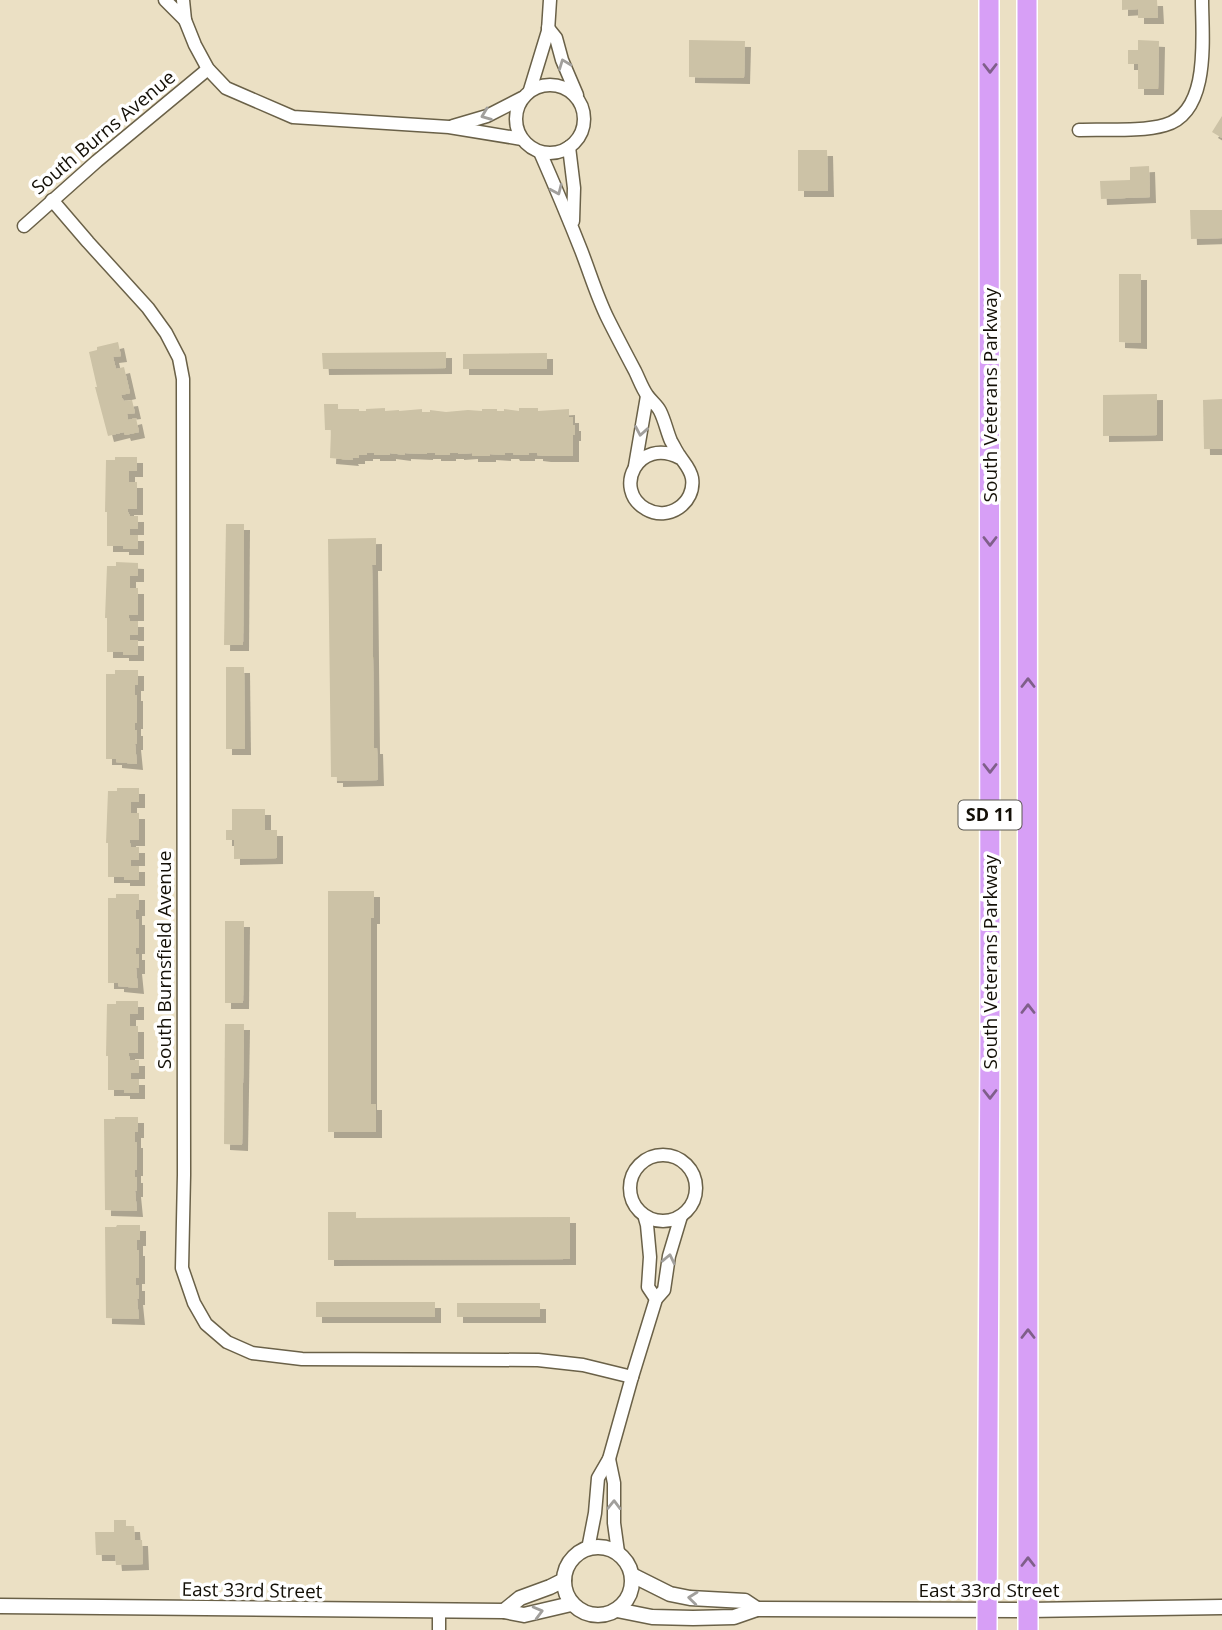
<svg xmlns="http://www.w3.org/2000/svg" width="1222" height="1630" font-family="'Open Sans',sans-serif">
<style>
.building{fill:#ccc2a6;filter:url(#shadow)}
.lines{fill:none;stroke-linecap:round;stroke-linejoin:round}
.minor-casing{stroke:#6a6148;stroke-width:15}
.tertiary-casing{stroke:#6a6148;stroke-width:17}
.trunk-casing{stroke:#fff;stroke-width:22}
.minor{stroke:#fff;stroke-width:12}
.tertiary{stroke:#fff;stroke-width:14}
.trunk{stroke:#d79ff6;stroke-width:19}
.oneway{stroke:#a19f9c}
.oneway2{stroke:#7f5f8a}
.labels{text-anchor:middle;stroke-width:7;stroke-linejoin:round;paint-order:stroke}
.shield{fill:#fff;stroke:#5a5851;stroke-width:2}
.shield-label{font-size:18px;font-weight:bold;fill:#141007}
.street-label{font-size:19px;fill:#141007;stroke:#fff}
</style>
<defs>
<filter id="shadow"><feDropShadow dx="6" dy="6" stdDeviation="0" flood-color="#0004"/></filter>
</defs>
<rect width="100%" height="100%" fill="#ebe0c4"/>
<g class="building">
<path d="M1122,0H1157L1158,18H1138V9L1122,10Z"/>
<path d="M689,40L745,41L744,78L689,77Z"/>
<path d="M1138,40L1159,41L1158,89H1138V64H1128V50H1138Z"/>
<path d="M1222,116V138L1212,132Z"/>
<path d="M798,150H827L828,191H798Z"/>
<path d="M1149,166L1150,197L1101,199L1100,181L1130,180V167Z"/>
<path d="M1190,210H1222V238L1191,239Z"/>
<path d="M1119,274H1141V343L1119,342Z"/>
<path d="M118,342L121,356L113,357L116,369L124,367L130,393L121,395L122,398L124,401L132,400L135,413L127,414L128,420L136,418L139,432L125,435L124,432L108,436L95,387H97L89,352L97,350V347Z"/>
<path d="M446,352V368L323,369L322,353Z"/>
<path d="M547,353V369H463V354Z"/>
<path d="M1157,394V435L1103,436V395Z"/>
<path d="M1222,399V449H1204L1203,400Z"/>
<path d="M324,404H338V409H359V411H366V409L385,408V411L399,410V411L422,409V412H430V410L446,412L468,410L482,411V409H497V411H504V409L519,411V408H538V411L569,409V417H573V425H575V435H573V456H545L537,455V453H529V455H514L513,453H505V455L490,454V456H472V453L458,454V453H450V455H435V453H427V454L405,453V455L390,453V455H374V453H367V455H359V458H352L353,460L330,458L331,430H325Z"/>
<path d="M115,457H137V471H129V482H137V509H128V512L130,516H138V529H130V535H138V549H123V546H107V512H105L106,460H115Z"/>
<path d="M226,524H244L243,645H224Z"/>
<path d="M376,538V565H372L374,748H377L378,780L337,781V777H331L328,539Z"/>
<path d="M116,562L138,563V576H130V588H138V615H129V618L130,621H138V635H130V640H138V655H123V652H107V618H105L107,566H116Z"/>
<path d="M226,667H244L245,749H226Z"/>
<path d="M115,670H138V685H135V695H137V723H135V730H137V744H135L137,764L116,762V759H106V674H115Z"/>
<path d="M117,788H139V802H131V813H139V840H130V843L131,847H139V860H131V866H139V880H124V877H108V843H106L108,791H117Z"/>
<path d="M232,809H265V830H277V858L234,859V840H226V830H232Z"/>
<path d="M328,891H374V918H371V1104H376V1132H328Z"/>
<path d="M116,894H139V910H136V919H139V948H136V954H139V968H136L138,988L118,986V983H108V898H116Z"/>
<path d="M225,921H244L243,1003H225Z"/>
<path d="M116,1001H138V1014H130V1026H138V1053H129V1056L130,1060H139V1073H131V1079H139V1093H124V1090H108V1056H106L107,1004H116Z"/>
<path d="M225,1024H244L242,1145L224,1144Z"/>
<path d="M115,1117H138V1132H135V1142H137V1170H135V1177H137V1191H135L137,1211L105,1210L104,1119H115Z"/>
<path d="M328,1212H356V1218L570,1217V1259L328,1260Z"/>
<path d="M117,1225H140V1240H137V1250H139V1278H136V1285H139V1299H137L139,1319L106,1318L105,1227H116Z"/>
<rect x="316" y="1302" width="119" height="15"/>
<rect x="457" y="1303" width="83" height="14"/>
<path d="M114,1520H126V1526H134L135,1540H142L143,1564L116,1565L115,1555H96L95,1532H114Z"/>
</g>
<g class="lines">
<defs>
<g id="minor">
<path d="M165,0L185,20L183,0"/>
<path d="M185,20L195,45L208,69L226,88L293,117L449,127L522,139"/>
<path d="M548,28L556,38L562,60L577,95"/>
<circle cx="550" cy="119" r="34"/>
<path d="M530,90L548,31L550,0"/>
<path d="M453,126L487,116L522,98"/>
<path d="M1079,130C1105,129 1141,132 1165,125C1211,112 1202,36 1202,0"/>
<path d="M569,147L574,188L573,221"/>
<path d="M540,152C554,184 568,217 581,250C590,273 597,297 608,319C617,337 626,354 635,371C639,379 642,388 647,395C651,401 657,405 660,411C665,421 667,432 671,441C674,446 676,451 679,455C684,463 690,468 692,478C696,503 668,522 646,509C612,490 638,436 680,458"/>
<path d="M52,200L88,242L148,308L166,333L179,358L183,379L184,1175L182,1268L194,1303L206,1324L227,1342L252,1353L302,1359L538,1360L583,1365L632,1377"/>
<path d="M24,226L97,161L208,69"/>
<path d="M635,466L647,396"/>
<circle cx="663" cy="1188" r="33"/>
<path d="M645,1218L647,1225L650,1257L648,1287L656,1299"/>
<path d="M609,1459L614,1483V1523L618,1552"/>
<path d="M588,1549L595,1513L598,1478L609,1459L632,1377L656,1299L664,1290L669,1256L681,1216"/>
<path d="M439,1611V1630"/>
</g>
<g id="tertiary">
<circle cx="598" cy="1581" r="34"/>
<path d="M632,1575L670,1594L690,1598L745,1601L757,1609"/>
<path d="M0,1606L504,1611L524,1615L571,1604"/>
<path d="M617,1610L652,1617L693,1618L734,1617L757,1609L1028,1610L1222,1607"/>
<path d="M504,1611L520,1598L550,1587L564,1580"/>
</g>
<g id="trunk">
<path d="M1027,0L1028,1630"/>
<path d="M987,1630L990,1030L989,0"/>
</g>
</defs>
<use href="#minor" class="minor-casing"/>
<use href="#tertiary" class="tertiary-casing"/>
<use href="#trunk" class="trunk-casing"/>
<use href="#minor" class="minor"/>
<use href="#tertiary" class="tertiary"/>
<use href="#trunk" class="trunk"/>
</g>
<defs><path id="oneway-chevron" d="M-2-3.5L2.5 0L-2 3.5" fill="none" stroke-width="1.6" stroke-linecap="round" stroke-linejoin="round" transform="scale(1.75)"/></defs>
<g class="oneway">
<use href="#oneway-chevron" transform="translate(564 64) rotate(-111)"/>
<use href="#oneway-chevron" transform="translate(486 115) rotate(159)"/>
<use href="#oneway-chevron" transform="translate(557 190) rotate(66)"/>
<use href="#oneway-chevron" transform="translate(641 431) rotate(100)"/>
<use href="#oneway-chevron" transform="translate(669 1259) rotate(-78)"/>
<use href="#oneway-chevron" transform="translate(614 1505) rotate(-89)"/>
<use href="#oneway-chevron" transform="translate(693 1598) rotate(-174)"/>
<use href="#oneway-chevron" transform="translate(538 1612) rotate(-15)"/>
</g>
<g class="oneway2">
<use href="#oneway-chevron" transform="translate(990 68) rotate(90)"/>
<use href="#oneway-chevron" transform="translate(990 541) rotate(90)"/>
<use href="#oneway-chevron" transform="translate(1028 683) rotate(-90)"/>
<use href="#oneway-chevron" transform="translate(990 768) rotate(90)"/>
<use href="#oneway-chevron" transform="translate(1028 1009) rotate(-90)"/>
<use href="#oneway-chevron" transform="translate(990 1094) rotate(90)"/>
<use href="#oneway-chevron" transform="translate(1028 1334) rotate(-90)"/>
<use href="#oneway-chevron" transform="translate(1028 1562) rotate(-90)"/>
</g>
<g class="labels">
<rect class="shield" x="958.5" y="800.5" width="63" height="29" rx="5"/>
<g class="shield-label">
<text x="990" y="821">SD 11</text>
</g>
<g class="street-label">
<text transform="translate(103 132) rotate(-40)" y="7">South Burns Avenue</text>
<text transform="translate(990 395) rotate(-90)" y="7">South Veterans Parkway</text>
<text transform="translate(164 960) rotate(-90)" y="7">South Burnsfield Avenue</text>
<text transform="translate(990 962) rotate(-90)" y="7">South Veterans Parkway</text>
<text transform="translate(252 1590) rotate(1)" y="7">East 33rd Street</text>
<text x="989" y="1597">East 33rd Street</text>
</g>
</g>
</svg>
